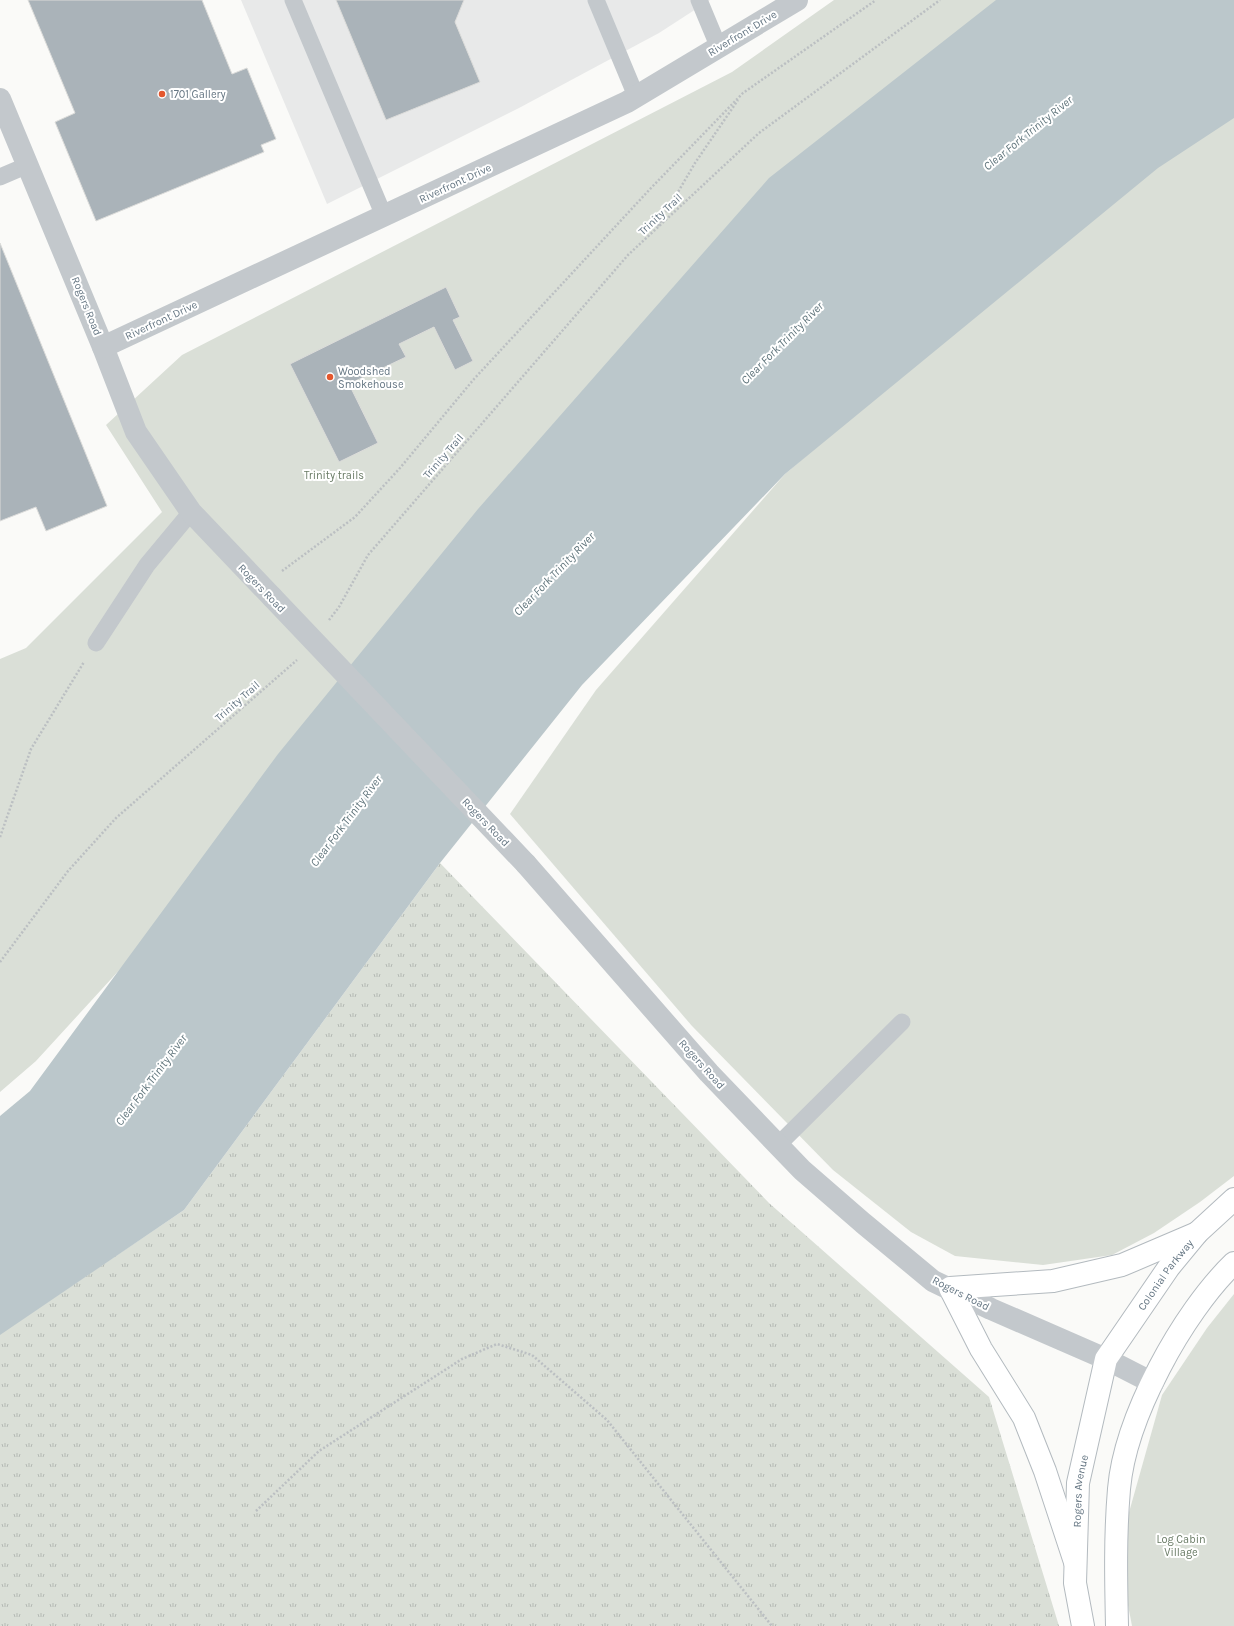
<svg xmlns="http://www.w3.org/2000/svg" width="1234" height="1626" font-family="Karla,sans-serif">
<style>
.built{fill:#e8e9e9}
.grass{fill:url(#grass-tufts)}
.park{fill:#dadfd7}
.water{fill:#bbc7cb}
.building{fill:#aab3b9;stroke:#dcdcda}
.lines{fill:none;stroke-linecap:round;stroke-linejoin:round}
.secondary-casing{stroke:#b3babf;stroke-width:24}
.path{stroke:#bbbfc2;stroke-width:2.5;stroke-dasharray:2 2;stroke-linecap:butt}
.lane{stroke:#c3c8cc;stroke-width:17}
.street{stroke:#c3c8cc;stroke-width:22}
.secondary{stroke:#fff;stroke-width:22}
.street-bridge{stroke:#c3c8cc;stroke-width:22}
.poi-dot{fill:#e4572e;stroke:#fff;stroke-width:1.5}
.labels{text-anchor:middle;stroke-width:4;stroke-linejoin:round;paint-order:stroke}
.street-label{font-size:11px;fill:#657683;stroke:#fff}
.poi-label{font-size:11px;fill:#657683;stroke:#fff;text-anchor:start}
.park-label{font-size:11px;fill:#687a64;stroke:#fff}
.water-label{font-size:12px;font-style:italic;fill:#60757c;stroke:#fff}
</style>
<defs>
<pattern id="grass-tufts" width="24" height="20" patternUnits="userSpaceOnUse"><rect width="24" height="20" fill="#dadfd7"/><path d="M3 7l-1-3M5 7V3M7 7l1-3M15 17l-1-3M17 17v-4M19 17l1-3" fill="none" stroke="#b4b9b4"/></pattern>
</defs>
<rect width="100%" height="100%" fill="#fafaf8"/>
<path class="built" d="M241,0H710L659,33L519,108L327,204Z"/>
<path class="grass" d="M440,863L769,1203L989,1397L1059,1626H0V1334L184,1210Z"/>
<g class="park">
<path d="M834,0H1008L36,1061L0,1092V659L26,648L162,512L106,425L182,355L732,72Z"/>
<path d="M1234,111V1176L1200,1202L1154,1233L1112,1255L1043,1265L955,1256L911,1232L833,1170L692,1026L510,814L596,690L785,474L1151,161Z"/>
<path d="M1234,1294V1626H1132L1128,1605L1126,1523L1162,1395L1207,1328Z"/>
</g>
<path class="water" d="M996,0H1234V118L1158,168L785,474L582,685L440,863L184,1210L0,1335V1116L30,1091L278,754L478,509L769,178Z"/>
<g class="building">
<path d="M28,0H202L232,74L247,68L276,139L261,145L264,152L96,221L55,122L75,113Z"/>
<path d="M336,0H464L455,22L480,82L386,120Z"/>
<path d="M0,243L107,506L46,531L36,507L0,521Z"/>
<path d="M446,287L460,317L453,320L473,361L455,370L434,327L399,344L406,357L349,384L378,443L339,462L290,364Z"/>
</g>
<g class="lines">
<defs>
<g id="secondary">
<path d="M1075,1562L1045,1471L1024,1418L981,1349L950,1288L1053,1281L1122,1265L1197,1233"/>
<path id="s1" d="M1083,1626L1075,1583L1078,1483L1106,1359L1169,1267L1197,1233L1234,1199"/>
<path d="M1117,1626C1116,1581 1115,1535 1119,1489C1125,1418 1182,1313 1234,1263"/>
</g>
</defs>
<use href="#secondary" class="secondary-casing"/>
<g class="path">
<path d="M658,226L695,163L738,100"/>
<path d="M282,571L355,517L400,468L474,379L651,188L743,93L876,0"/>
<path d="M329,620L339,607L368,555L628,255L759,133L940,0"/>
<path d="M0,837L31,749L84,662"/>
<path d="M0,962L68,871L116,818L297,660"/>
<path d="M256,1511L319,1451L462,1359L497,1344L532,1355L607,1420L772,1626"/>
</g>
<g class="lane">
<path d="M293,0L384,216"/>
<path d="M596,0L636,96"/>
<path d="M699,0L719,48"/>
<path d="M0,177L28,165"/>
<path d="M96,643L147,565L191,512"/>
<path d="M778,1145L902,1022"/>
</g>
<g class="street">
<path d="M0,99L103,347L136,432L191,512L272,597"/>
<path d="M103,347L627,102L797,0"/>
<path d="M526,864L709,1073L802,1170L863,1223L933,1281L991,1309L1106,1359L1153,1383"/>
</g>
<use href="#secondary" class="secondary"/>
<path class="street-bridge" d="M272,597L526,864"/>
</g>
<g class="poi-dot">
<circle cx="162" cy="94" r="4"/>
<circle cx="330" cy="377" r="4"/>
</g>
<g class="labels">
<g class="street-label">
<text transform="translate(742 33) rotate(-31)" y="4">Riverfront Drive</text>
<text transform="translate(455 183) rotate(-25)" y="4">Riverfront Drive</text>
<text transform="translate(660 214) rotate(-43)" y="4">Trinity Trail</text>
<text transform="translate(87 306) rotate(68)" y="4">Rogers Road</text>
<text transform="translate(161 320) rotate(-25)" y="4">Riverfront Drive</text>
<text transform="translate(443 456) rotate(-49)" y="4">Trinity Trail</text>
<text transform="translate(262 588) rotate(46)" y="4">Rogers Road</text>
<text transform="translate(237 701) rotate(-41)" y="4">Trinity Trail</text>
<text transform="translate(486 822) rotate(46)" y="4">Rogers Road</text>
<text transform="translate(702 1064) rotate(48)" y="4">Rogers Road</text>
<text dy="4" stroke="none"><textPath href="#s1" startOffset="374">Colonial Parkway</textPath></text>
<text transform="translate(961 1293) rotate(27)" y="4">Rogers Road</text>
<text dy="4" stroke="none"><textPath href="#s1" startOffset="136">Rogers Avenue</textPath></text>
</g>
<g class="poi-label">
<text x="170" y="98">1701 Gallery</text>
<text x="338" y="375">Woodshed<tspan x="338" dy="13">Smokehouse</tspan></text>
</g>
<g class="park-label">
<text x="334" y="479">Trinity trails</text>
<text x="1181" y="1543">Log Cabin<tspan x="1181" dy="13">Village</tspan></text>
</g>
<g class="water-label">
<text transform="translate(1028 133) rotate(-39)" y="4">Clear Fork Trinity River</text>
<text transform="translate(782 343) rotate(-45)" y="4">Clear Fork Trinity River</text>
<text transform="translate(554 574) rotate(-46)" y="4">Clear Fork Trinity River</text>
<text transform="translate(346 821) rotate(-53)" y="4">Clear Fork Trinity River</text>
<text transform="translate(151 1080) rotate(-53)" y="4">Clear Fork Trinity River</text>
</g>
</g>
</svg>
